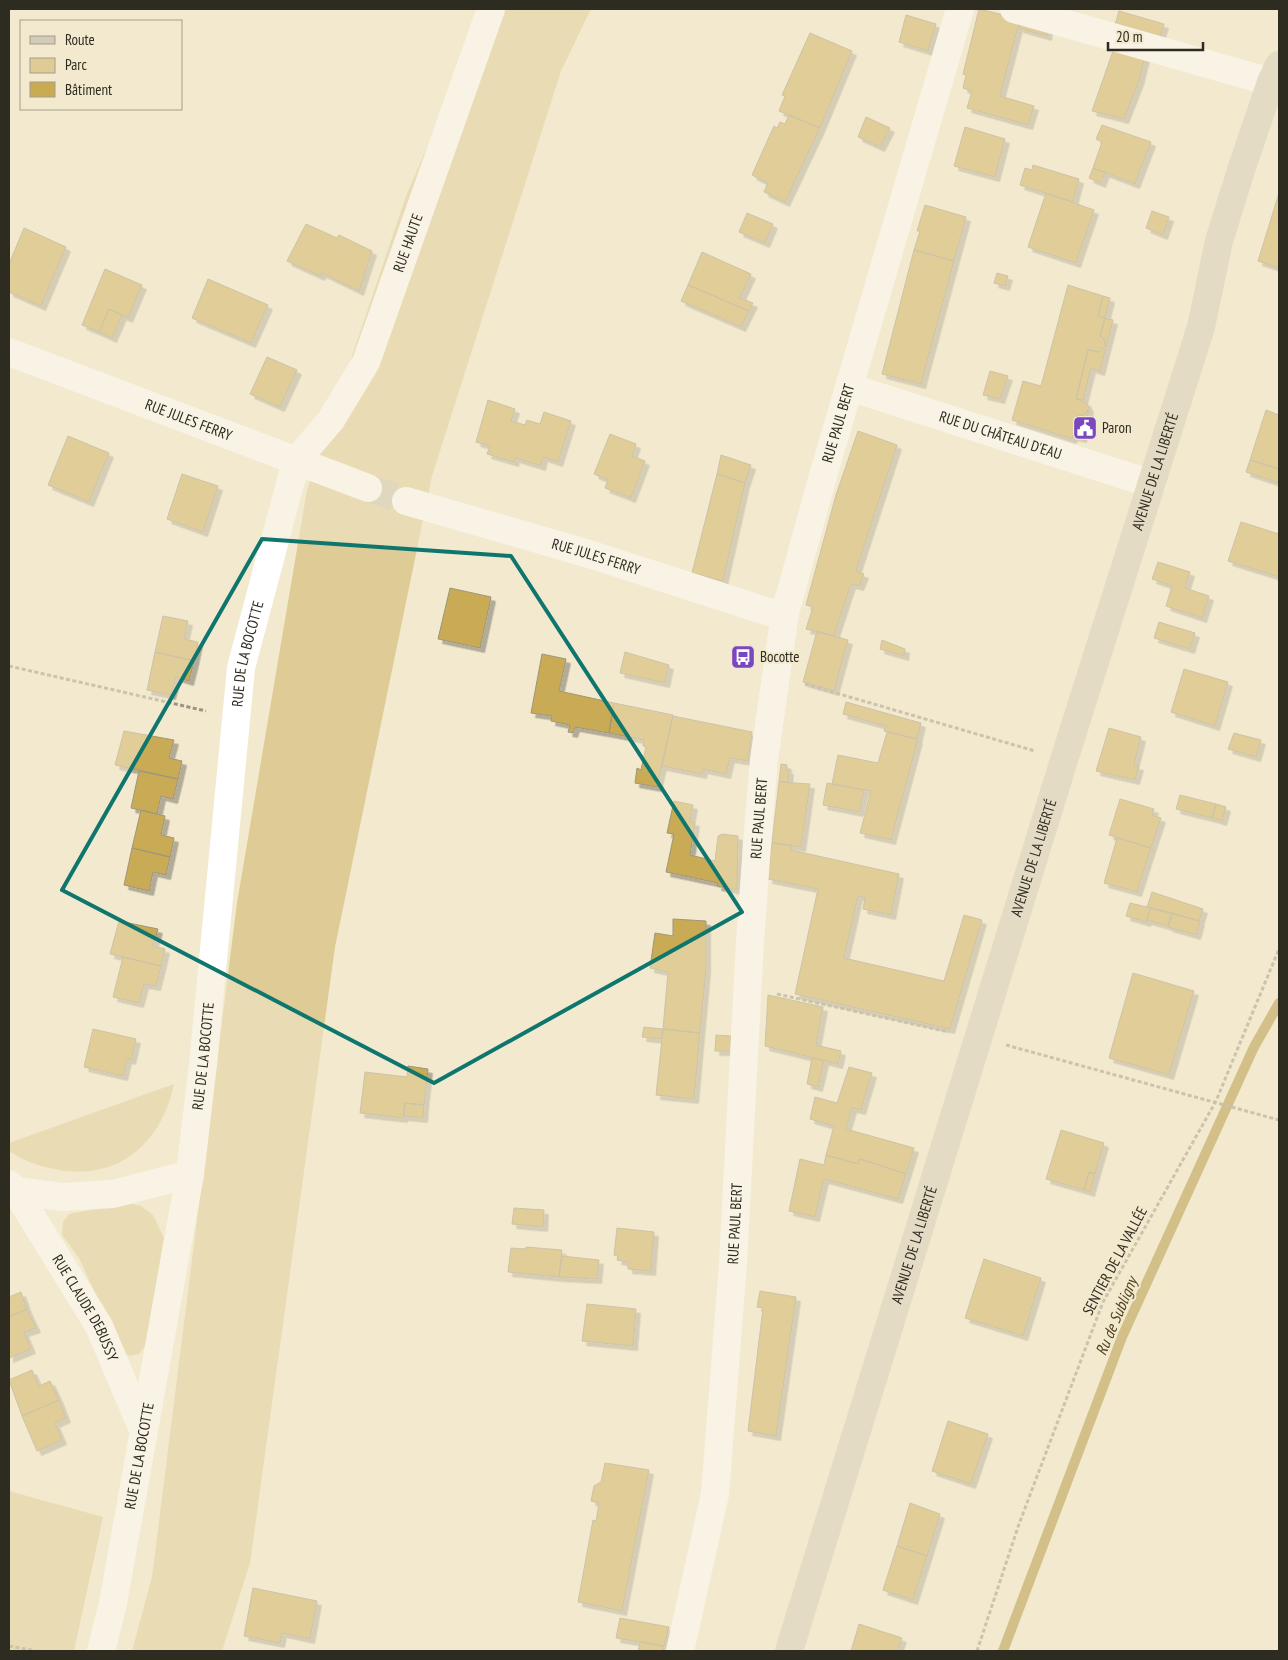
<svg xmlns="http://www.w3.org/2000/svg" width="1288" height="1660" viewBox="0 0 1288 1660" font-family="'PT Sans Narrow',sans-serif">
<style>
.green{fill:#decb96}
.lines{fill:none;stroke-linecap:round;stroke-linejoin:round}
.stream{stroke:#ad8f37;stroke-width:10}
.building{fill:#c9ab54;stroke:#9e957c;filter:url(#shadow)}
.minor-tunnel{stroke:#cbc3ab;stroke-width:28;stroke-dasharray:28 14;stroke-linecap:butt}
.path{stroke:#9b9481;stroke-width:3;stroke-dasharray:4 2.5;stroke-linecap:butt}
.minor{stroke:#fff;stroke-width:28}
.secondary{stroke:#d2cbb8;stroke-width:28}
.marked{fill:none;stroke:#0f766e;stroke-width:4;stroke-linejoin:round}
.labels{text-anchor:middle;stroke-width:4;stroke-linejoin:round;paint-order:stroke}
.street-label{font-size:15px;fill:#2e2b21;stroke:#f2e9ce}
.poi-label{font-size:15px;fill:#2e2b21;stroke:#f2e9ce;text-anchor:start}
.water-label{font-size:16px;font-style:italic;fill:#51441f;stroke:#f2e9ce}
</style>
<defs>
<filter id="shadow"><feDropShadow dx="4.5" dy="4.5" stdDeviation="0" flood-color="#0004"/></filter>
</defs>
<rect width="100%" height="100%" fill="#f2e9ce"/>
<!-- green -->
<path class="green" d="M487 9H591L561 71 432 476 335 947 250 1563 222 1651H132L152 1577 237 903 307 490 406 196Z
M174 1084C162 1142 120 1180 59 1170 40 1166 25 1162 9 1151V1143Z
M127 1203 141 1206 153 1215 164 1238 146 1345 139 1354 130 1356 122 1352 79 1258 62 1235 63 1222 69 1214Z
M9 1491 103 1517 74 1651H9Z"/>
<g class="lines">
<!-- stream -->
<path class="stream" d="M1003 1651 1122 1337 1254 1047 1279 1003"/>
</g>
<!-- building -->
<path class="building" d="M979 9 1020 19 1000 96 1034 106 1028 125 967 108 972 91 963 88 966 75 963 74Z
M1119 11 1164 24 1158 42 1114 28Z
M906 15 936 24 928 51 899 42Z
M1021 21 1048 29 1047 36 1019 28Z
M810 33 852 51 820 128 779 111 785 96 782 95Z
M1114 48 1145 57 1139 81 1124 119 1092 111Z
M789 115 820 128 785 202 764 192 768 183 752 175 774 126 777 128 780 122 785 124Z
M866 117 890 128 880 147 858 137Z
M1102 125 1151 142 1135 184 1093 168 1102 142 1096 139Z
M965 127 1005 139 995 177 954 166Z
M1033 165 1079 179 1073 202 1020 185 1025 168 1032 170Z
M1093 168 1105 172 1101 183 1089 178Z
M1046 193 1094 210 1076 263 1028 247Z
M1279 193V268L1258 261Z
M925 205 966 217 954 261 914 250 920 231H917Z
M1152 211 1169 217 1163 235 1146 228Z
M747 213 773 224 765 243 739 232Z
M306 224 337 238 339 235 372 251 359 291 322 273 320 276 287 261Z
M24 228 66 247 41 306 9 292V264Z
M914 250 954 261 921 384 882 374Z
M702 252 751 274 740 298 753 303 749 311 688 285Z
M105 269 142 285 128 318 109 309 99 332 82 325Z
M997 273 1008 276 1005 286 994 283Z
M208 279 268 305 251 343 192 318Z
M688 285 749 311 741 327 681 301Z
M1068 285 1103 296 1098 316 1105 318 1100 336 1104 339 1106 345 1099 352 1088 350 1076 399 1086 402 1089 408 1084 415 1078 416 1072 439 1012 420 1023 381 1041 386Z
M1103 296 1110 298 1105 318 1098 316Z
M109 309 122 315 112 338 99 332Z
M1105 318 1113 320 1100 371 1091 368 1083 400 1076 399 1088 350 1099 352 1106 345 1104 339 1100 336Z
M267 357 297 370 280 407 250 394Z
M990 371 1008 376 1000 399 983 395Z
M488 400 515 409 511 421 525 425 527 420 540 424 544 412 571 421 558 462 543 457 541 466 515 458 514 462 487 454 490 446 476 442Z
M1089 410 1082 438 1073 436 1078 416H1082Z
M1266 410 1279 415V469L1250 460Z
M858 431 897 445 856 571 864 574 859 586 851 584 834 636 806 629 813 607 806 605 836 495Z
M610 434 636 444 632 456 645 461 631 498 605 488 608 480 594 474Z
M68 436 109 453 89 502 48 485Z
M721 455 751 465 745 483 717 474Z
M1250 460 1279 469V483L1246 472Z
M182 474 218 486 203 532 167 519Z
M717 474 745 483 723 581 692 573Z
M1241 522 1279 534V577L1228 561Z
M1158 562 1190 572 1185 588 1209 596 1202 618 1166 606 1172 586 1152 579Z
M450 588 491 597 480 648 438 639Z
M163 616 188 621 184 639 198 642 194 661 155 652Z
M1159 622 1195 633 1190 649 1154 638Z
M817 631 848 640 834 691 803 682Z
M882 640 905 649 904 656 880 649Z
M155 652 194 661 189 681 176 677 171 695 147 690Z
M625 652 669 665 665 683 620 673Z
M542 654 566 659 559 691 614 703 609 733 575 727 573 733 568 732 570 725 551 721 552 716 531 713Z
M1184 669 1228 682 1215 726 1171 712Z
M846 702 921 723 917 739 884 731 886 726 843 714Z
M614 703 673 715 657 787 635 783 637 768 641 770 646 747 643 746 644 740 609 733Z
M673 716 752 732 748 761 730 758 726 774 703 769 702 774 662 766Z
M1109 728 1141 737 1134 765 1139 766 1135 780 1096 771Z
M124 731 174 740 169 758 182 761 178 779 115 765Z
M887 732 918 739 891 840 860 833 871 791 832 784 838 755 878 763Z
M1234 733 1261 740 1256 757 1228 749Z
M781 764 787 765V770H789L788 782H779Z
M139 771 178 779 173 799 161 796 157 814 131 808Z
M779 782 810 784 801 847 772 843Z
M827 783 864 790 859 812 823 805Z
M1180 795 1216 804 1212 818 1176 809Z
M1120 799 1154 809 1152 815 1161 818 1151 848 1109 835Z
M674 801 693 805 690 821 695 822 690 855 715 861 718 836 722 834 738 836 737 890 717 886 718 883 666 872 674 834 667 833Z
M1216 804 1226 807 1222 821 1212 818Z
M141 810 165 816 161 835 174 838 170 857 132 848Z
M1117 838 1151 848 1137 892 1104 883Z
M772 843 792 845 791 850 899 874 891 915 863 909 865 898 858 896 844 958 944 981 964 915 982 920 950 1029 795 994 818 889 768 879Z
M132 848 170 857 166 875 153 872 149 891 124 885Z
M1152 892 1203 909 1199 921 1147 907Z
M1130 903 1151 908 1146 922 1126 916Z
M1151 908 1172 913 1168 926 1147 920Z
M1172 913 1200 921 1196 935 1168 927Z
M673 919 706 921V969L700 1033 663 1029 668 972 650 968 655 933 673 936Z
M119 921 158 929 153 946 165 949 161 966 110 954Z
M123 957 161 966 156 986 144 984 139 1003 113 997Z
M1133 973 1194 991 1169 1075 1109 1058Z
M768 995 823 1007 816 1045 841 1051 838 1064 765 1046Z
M644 1027 663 1029 661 1039 642 1037Z
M93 1029 136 1039 131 1060 127 1059 123 1076 84 1067Z
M663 1029 700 1033 694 1099 656 1095Z
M716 1035 731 1036V1051H715Z
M812 1058 824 1061 818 1087 807 1084Z
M408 1066 428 1069 424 1105 405 1103 403 1118 360 1113 365 1072 407 1077Z
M849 1067 872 1073 861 1110 852 1108 846 1129 914 1148 906 1174 860 1159 858 1164 826 1155 834 1126 810 1119 815 1097 837 1103Z
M405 1103 424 1105 423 1118 404 1116Z
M1061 1130 1104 1143 1095 1174 1089 1172 1084 1190 1046 1179Z
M826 1155 858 1164 860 1159 906 1174 898 1199 824 1179 815 1217 789 1211 800 1159 824 1165Z
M1089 1172 1095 1174 1090 1192 1084 1190Z
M514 1208 544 1210 543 1227 512 1224Z
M617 1228 654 1232 651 1271 628 1269V1262L617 1260 618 1256 614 1255Z
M526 1247 562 1250 559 1277 508 1272 511 1248 526 1249Z
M562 1256 599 1260 597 1279 559 1277Z
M984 1259 1041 1278 1023 1336 965 1318Z
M760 1291 796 1297 776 1436 748 1431 763 1308 757 1307Z
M21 1292 27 1309 9 1317V1297Z
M587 1304 636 1309 633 1346 582 1341Z
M27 1309 36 1328 24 1332 31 1349 9 1358V1317Z
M32 1370 39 1386 50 1381 59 1400 22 1416 9 1380Z
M59 1400 66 1418 55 1423 62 1440 37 1451 22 1416Z
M948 1421 988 1434 971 1484 932 1471Z
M605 1463 649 1470 622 1611 578 1602 593 1520 596 1521 599 1503 591 1501 594 1486 601 1482Z
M910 1503 940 1514 927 1556 897 1546Z
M897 1546 927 1556 913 1600 883 1590Z
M253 1588 317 1601 310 1639 282 1633 280 1643 244 1636Z
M620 1618 669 1627 664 1646 616 1638Z
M859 1624 902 1638 897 1651H851Z
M640 1642 664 1646 663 1651H638Z"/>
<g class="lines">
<!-- minor-tunnel -->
<path class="minor-tunnel" d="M368 488 406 501"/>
<!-- path -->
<path class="path" d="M9 666 206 711
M805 684 1035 751
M777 994 949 1032
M1006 1045 1279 1120
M9 1646 36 1651
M977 1651 1019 1524 1103 1302 1216 1101 1279 949"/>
<!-- minor -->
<g class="minor">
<path d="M1014 9 1271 82 1279 88"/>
<path id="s1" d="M9 352 368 488"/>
<path id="s2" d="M849 387 1152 484"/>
<path id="s3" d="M406 501 589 554 769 612 785 613"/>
<path id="s4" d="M9 1184 16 1191 99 1326 143 1430"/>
<path d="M16 1191 62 1197 113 1194 190 1174"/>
<path id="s5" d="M101 1651 113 1603 190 1174 203 1064 241 668 296 461 331 420 366 362 491 9"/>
<path id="s6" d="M680 1651 715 1494 733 1263 750 941 759 818 764 760 785 613 823 476 960 9"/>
</g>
<!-- secondary -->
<path class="secondary" id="s7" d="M789 1651 1064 760 1201 327 1219 241 1242 167 1271 82 1279 65"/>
</g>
<!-- marked area -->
<path d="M0 0H1288V1660H0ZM262 539 511 556 742 912 434 1083 62 890Z" fill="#f2e9ce" fill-opacity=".55" fill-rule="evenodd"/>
<path class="marked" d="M262 539 511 556 742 912 434 1083 62 890Z"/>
<!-- icons -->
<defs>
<symbol id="civic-square" viewBox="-11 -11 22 22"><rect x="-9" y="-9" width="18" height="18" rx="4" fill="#7b47be" stroke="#f2e9ce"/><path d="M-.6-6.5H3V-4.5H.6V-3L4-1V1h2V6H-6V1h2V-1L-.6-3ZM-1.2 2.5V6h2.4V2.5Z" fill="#fff"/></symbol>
<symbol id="bus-square" viewBox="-11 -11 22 22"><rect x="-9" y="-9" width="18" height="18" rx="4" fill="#7b47be" stroke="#f2e9ce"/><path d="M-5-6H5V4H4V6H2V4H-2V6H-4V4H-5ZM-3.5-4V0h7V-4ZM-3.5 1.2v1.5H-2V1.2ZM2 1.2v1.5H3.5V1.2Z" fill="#fff"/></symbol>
</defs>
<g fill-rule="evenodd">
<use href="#civic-square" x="1071" y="414" width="28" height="28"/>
<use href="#bus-square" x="729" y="643" width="28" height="28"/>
</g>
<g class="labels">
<!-- street labels -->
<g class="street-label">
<text dy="5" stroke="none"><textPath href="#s5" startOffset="1456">RUE HAUTE</textPath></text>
<text dy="5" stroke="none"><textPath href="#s1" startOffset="192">RUE JULES FERRY</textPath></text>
<text dy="5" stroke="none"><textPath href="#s6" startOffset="1242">RUE PAUL BERT</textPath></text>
<text dy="5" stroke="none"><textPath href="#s2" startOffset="159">RUE DU CHÂTEAU D'EAU</textPath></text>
<text dy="5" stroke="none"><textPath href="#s7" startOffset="1235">AVENUE DE LA LIBERTÉ</textPath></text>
<text dy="5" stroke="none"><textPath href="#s3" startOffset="198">RUE JULES FERRY</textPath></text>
<text dy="5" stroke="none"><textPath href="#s5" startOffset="1009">RUE DE LA BOCOTTE</textPath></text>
<text dy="5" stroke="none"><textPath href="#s6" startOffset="838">RUE PAUL BERT</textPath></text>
<text dy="5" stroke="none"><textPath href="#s7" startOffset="830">AVENUE DE LA LIBERTÉ</textPath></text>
<text dy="5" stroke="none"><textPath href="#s5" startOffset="604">RUE DE LA BOCOTTE</textPath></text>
<text dy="5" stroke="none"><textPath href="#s6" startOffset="432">RUE PAUL BERT</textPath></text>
<text dy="5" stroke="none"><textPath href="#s7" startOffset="425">AVENUE DE LA LIBERTÉ</textPath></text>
<text transform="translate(1115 1261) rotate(-62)" y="5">SENTIER DE LA VALLÉE</text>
<text dy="5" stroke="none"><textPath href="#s4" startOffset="146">RUE CLAUDE DEBUSSY</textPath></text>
<text dy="5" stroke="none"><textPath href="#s5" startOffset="199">RUE DE LA BOCOTTE</textPath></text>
</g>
<!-- poi labels -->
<g class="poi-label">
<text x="1102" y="433">Paron</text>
<text x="760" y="662">Bocotte</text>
</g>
<!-- water labels -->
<g class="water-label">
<text transform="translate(1116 1316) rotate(-67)" y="6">Ru de Subligny</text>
</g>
</g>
<!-- border -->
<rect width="1288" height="1660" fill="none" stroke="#2e2b21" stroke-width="20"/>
<!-- legend -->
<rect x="20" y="20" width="162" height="90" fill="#f2e9ce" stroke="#a49d89"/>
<rect x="30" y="36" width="25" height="8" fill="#d2cbb8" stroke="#a49d89"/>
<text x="65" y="45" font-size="15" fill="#2e2b21">Route</text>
<rect x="30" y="58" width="25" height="15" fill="#decb96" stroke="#a49d89"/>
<text x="65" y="70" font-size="15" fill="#2e2b21">Parc</text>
<rect x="30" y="82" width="25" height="15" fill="#c9ab54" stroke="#a49d89"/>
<text x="65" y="95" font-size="15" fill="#2e2b21">Bâtiment</text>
<!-- scale -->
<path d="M1108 42v8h95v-8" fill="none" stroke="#2e2b21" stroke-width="2.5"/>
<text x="1116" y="42" font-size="15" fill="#2e2b21" stroke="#f2e9ce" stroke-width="4" paint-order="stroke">20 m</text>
</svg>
